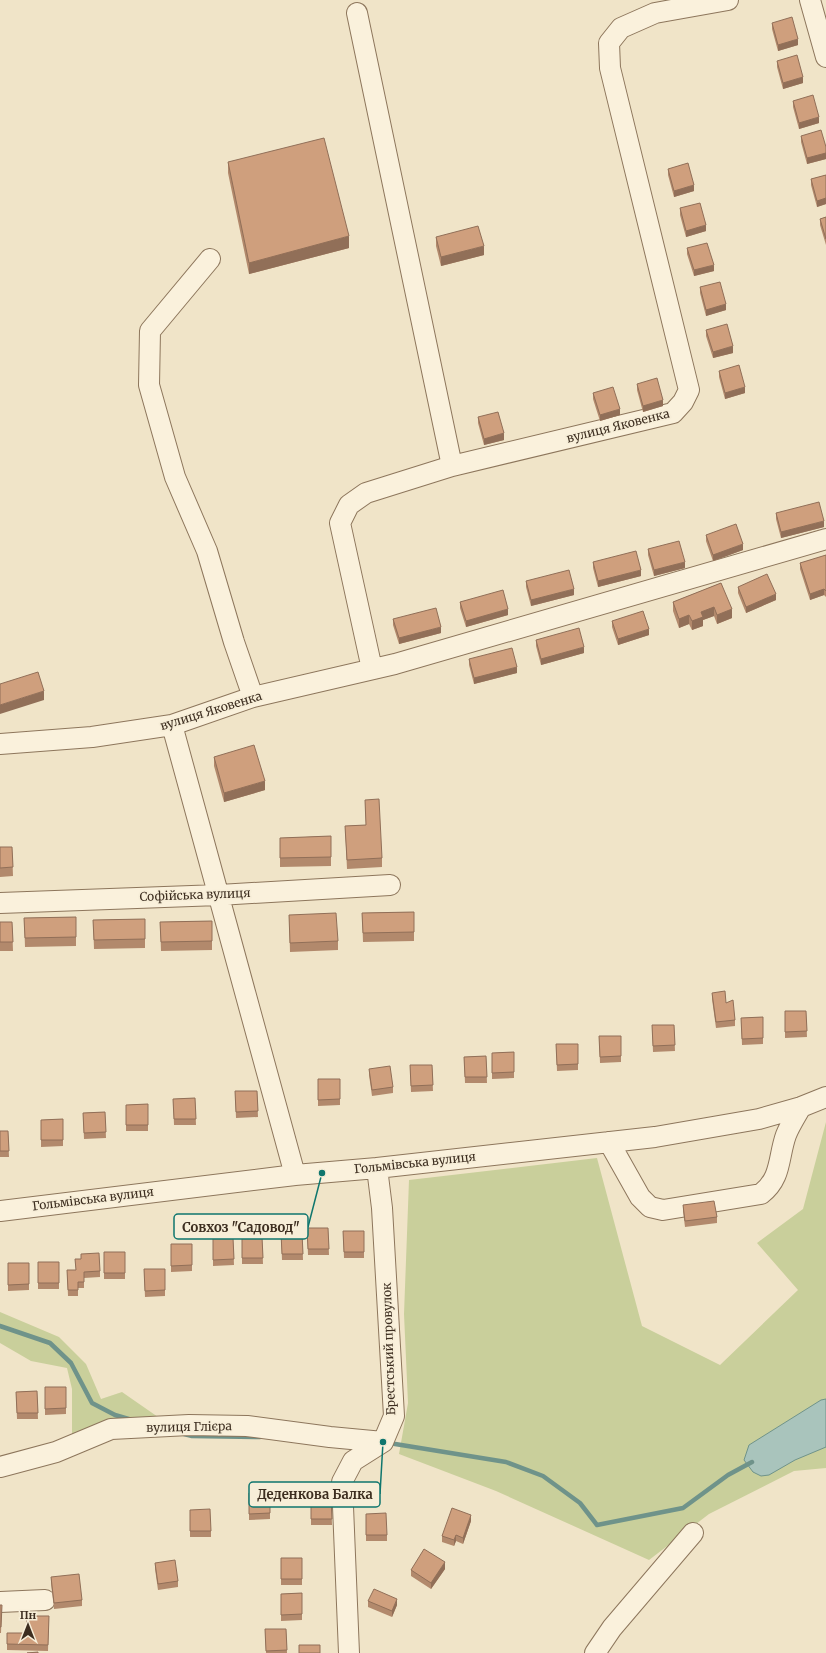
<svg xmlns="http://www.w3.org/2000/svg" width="826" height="1653" viewBox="0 0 826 1653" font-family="Merriweather,serif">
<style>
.green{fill:#c9cf9b}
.water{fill:#a9c4bc;stroke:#6f938a}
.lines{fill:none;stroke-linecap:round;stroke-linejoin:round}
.stream{stroke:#6f938a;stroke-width:4.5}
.minor-casing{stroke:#8d765c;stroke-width:22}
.minor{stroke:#faf1dc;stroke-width:20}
.wall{fill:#b2896c}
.shaded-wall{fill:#916f58}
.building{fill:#cf9f7d;stroke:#916f58}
.labels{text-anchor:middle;stroke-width:3.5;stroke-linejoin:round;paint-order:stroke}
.street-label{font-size:12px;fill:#3d2e20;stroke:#f7eed8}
.leader{fill:none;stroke:#0f766e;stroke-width:1.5}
.callout-dot{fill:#0f766e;stroke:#f7eed8;stroke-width:1.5}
.callout{fill:#f7eed8;stroke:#0f766e;stroke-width:1.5}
.callout-label{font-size:13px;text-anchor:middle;font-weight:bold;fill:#3d2e20}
</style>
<rect width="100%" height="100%" fill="#f0e4c8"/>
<!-- green -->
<path class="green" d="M826 1122V1468L794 1471 709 1514 649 1560 496 1491 399 1454 408 1403 404 1314 409 1180 597 1158 642 1326 720 1365 798 1290 757 1243 803 1209Z
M0 1312 59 1337 86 1364 101 1399 122 1392 158 1417 72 1436V1389L67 1368 31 1361 0 1343Z"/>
<!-- water -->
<path class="water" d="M826 1399V1447L795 1460 769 1475 761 1476 753 1472 744 1460 749 1445 821 1400Z"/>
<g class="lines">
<!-- stream -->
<path class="stream" d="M0 1326 50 1343 71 1363 92 1403 115 1415 132 1420
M184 1434 192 1436 260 1437
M389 1443 506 1462 543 1476 580 1503 597 1525 683 1508 728 1475 752 1462"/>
<defs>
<path id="minor" d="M810 0 826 57
M357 13 452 466
M210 259 150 331 149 385 175 477 207 551 234 642 253 697
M372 669 340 523 349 505 366 493 452 466 673 413 683 402 689 390 610 68 609 43 621 28 655 13 728 0
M172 725 295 1175
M0 744 92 737 172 725 253 697 395 664 826 539
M0 903 219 895 390 885
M609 1142 640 1197 650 1207 663 1210 761 1194C782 1178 778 1157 786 1135 790 1125 796 1116 801 1107
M0 1211 295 1175 377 1168 655 1137 759 1119 801 1107 826 1097
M0 1467 56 1452 111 1429 189 1425 247 1426 330 1437 383 1442
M0 1602 45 1600
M349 1653 342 1482 353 1461 383 1442 394 1416 382 1208 377 1168
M595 1653 612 1628 693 1533"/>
</defs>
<!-- minor casing -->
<use href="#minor" class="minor-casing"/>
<!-- minor -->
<use href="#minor" class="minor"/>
</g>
<!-- wall -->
<path class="wall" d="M772 23 798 45 778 51 772 29Z
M777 61 803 83 783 89 777 67Z
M793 101 819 123 799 129 793 107Z
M801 136 826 147V159L807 164 801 142Z
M228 162 349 248 249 274 228 173Z
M668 169 694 191 674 197 668 175Z
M826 175V204L817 207 811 185V179Z
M680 208 706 231 686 237 680 215Z
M826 217V245L820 225V219Z
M436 237 484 255 441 266 436 246Z
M687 248 714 271 694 276 687 254Z
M700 287 726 310 706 316 700 293Z
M706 330 733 353 713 358 706 336Z
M719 371 745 393 725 399 719 377Z
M637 384 663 406 643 412 637 390Z
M593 393 620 415 600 421 593 399Z
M478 417 504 440 484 445 478 423Z
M776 513 824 527 781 538 776 519Z
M706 535 743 550 713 561 706 541Z
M648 549 685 568 654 576 648 555Z
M826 556V597L824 595 810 600 800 569V563Z
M593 562 641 576 598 587 593 568Z
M526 581 574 595 531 606 526 587Z
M721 583 732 618 717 624 714 616 703 620V626L692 630 689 624 679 628 673 611V602Z
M738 587 776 600 746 613 738 593Z
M460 602 508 615 466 627 460 608Z
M393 619 441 633 399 644 393 625Z
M612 621 649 635 618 645 612 627Z
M536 640 584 653 541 665 536 646Z
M469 659 517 673 474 684 469 665Z
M214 757 265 790 224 802 214 766Z
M365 800 382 858V867L347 869 345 826 366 825Z
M331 836V866L280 867V838Z
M0 847H12L13 876 0 877Z
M414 912V941L363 942 362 913Z
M289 915 338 941V950L290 952Z
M76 917V946L25 947 24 918Z
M145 919V948L94 949 93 920Z
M212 921V950L161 951 160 922Z
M0 922H12L13 951H0Z
M712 993 735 1020V1026L716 1028 712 999Z
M785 1011H806L807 1037 785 1038Z
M763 1017V1044L742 1045 741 1018Z
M652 1025H674L675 1051 653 1052Z
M599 1036H621V1062L600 1063Z
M556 1044H578V1070L557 1071Z
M514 1052V1078L492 1079V1053Z
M486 1056 487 1083H465L464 1057Z
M410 1065H432L433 1091 411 1092Z
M369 1069 393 1087V1093L372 1096 369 1075Z
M318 1079 340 1099V1105L318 1106Z
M235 1091H257L258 1117 236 1118Z
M195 1098 196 1125H174L173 1099Z
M148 1104V1131H126V1105Z
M105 1112 106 1138 84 1139 83 1113Z
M63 1119V1146L41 1147V1120Z
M0 1131H8L9 1157H0Z
M683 1205 717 1217V1223L685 1227 683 1211Z
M307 1228H328L329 1255H308Z
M343 1231H364V1258H344Z
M281 1233H302L303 1260H282Z
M242 1237H262L263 1264H242Z
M213 1238H233L234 1265 213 1266Z
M171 1244H192V1271L171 1272Z
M104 1252H125V1279H104Z
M75 1259 100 1271V1277L84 1278V1288H78V1296H68L67 1270H76Z
M38 1262H59V1289H38Z
M8 1263H29V1290L8 1291Z
M144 1269H165V1296L145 1297Z
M45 1387H66V1414L45 1415Z
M37 1391 38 1419H17L16 1392Z
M270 1492V1519L249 1520V1493Z
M311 1498H331L332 1525H311Z
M190 1510 211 1531V1537H190Z
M366 1514 387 1535V1541H366Z
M471 1521 463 1544 456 1541 454 1546 442 1542V1536Z
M281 1558H302V1585H281Z
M155 1563 178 1581V1587L158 1590 155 1569Z
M445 1569 431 1589 411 1576V1570Z
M51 1577 82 1600V1606L54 1609 51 1583Z
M302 1593V1620L281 1621V1594Z
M368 1601 397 1605 392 1617 368 1607Z
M0 1605H2L1 1633H0Z
M49 1616 48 1651 7 1650V1633H26Z
M265 1629H286L287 1653H266Z"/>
<!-- shaded-wall -->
<path class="shaded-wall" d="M798 39V45L778 51V45Z
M803 77V83L783 89V83Z
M819 117V123L799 129V123Z
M826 153V159L807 164V158Z
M694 185V191L674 197V191Z
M826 198V204L817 207V201Z
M706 225V231L686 237V231Z
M349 236V248L249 274V263Z
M484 246V255L441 266V257Z
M714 265V271L694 276V270Z
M726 304V310L706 316V310Z
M733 346V353L713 358V352Z
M745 387V393L725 399V393Z
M663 400V406L643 412V406Z
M620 409V415L600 421V415Z
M504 433V440L484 445V439Z
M824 521V527L781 538V532Z
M743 544V550L713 561V555Z
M685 562V568L654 576V570Z
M641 570V576L598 587V581Z
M574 589V595L531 606V600Z
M824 589V595L810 600V594Z
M776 594V600L746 613V607Z
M714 607V616L703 620V626L692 630V621L701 612Z
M508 609V615L466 627V621Z
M732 609V618L717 624V615Z
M689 615V624L679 628V619Z
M441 627V633L399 644V638Z
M649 629V635L618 645V639Z
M584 647V653L541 665V659Z
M517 667V673L474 684V678Z
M44 691V700L0 714V705Z
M265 781V790L224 802V793Z
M471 1515V1521L463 1544V1538Z
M456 1535V1541L454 1546V1540Z
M445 1562V1569L431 1589V1583Z
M397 1599V1605L392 1617V1611Z"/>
<!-- building -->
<path class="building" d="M792 17 798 39 778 45 772 23Z
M797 55 803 77 783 83 777 61Z
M813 95 819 117 799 123 793 101Z
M821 130 826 147V153L807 158 801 136Z
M324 138 349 236 249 263 228 162Z
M688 163 694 185 674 191 668 169Z
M826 175V198L817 201 811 179Z
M700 203 706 225 686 231 680 208Z
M826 217V239L820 219Z
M478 226 484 246 441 257 436 237Z
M707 243 714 265 694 270 687 248Z
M720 282 726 304 706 310 700 287Z
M727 324 733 346 713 352 706 330Z
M739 365 745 387 725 393 719 371Z
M657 378 663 400 643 406 637 384Z
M613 387 620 409 600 415 593 393Z
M498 412 504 433 484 439 478 417Z
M819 502 824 521 781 532 776 513Z
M736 524 743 544 713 555 706 535Z
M679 541 685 562 654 570 648 549Z
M636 551 641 570 598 581 593 562Z
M826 555V591L824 589 810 594 800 563Z
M569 570 574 589 531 600 526 581Z
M767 574 776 594 746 607 738 587Z
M721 583 732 609 717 615 714 607 701 612 703 617 692 621 689 615 679 619 673 602Z
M503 590 508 609 466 621 460 602Z
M436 608 441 627 399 638 393 619Z
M643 611 649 629 618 639 612 621Z
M579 628 584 647 541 659 536 640Z
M512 648 517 667 474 678 469 659Z
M38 672 44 691 0 705V684Z
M254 745 265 781 224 793 214 757Z
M379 799 382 858 347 860 345 826 366 825 365 800Z
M331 836V857L280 858V838Z
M0 847H12L13 867 0 868Z
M414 912V932L363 933 362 913Z
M336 913 338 941 290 943 289 915Z
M76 917V937L25 938 24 918Z
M145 919V939L94 940 93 920Z
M212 921V941L161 942 160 922Z
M0 922H12L13 942H0Z
M725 991 726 1003 733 1000 735 1020 716 1022 712 993Z
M785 1011H806L807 1031 785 1032Z
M763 1017V1038L742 1039 741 1018Z
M652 1025H674L675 1045 653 1046Z
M599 1036H621V1056L600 1057Z
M556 1044H578V1064L557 1065Z
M514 1052V1072L492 1073V1053Z
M486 1056 487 1077H465L464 1057Z
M410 1065H432L433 1085 411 1086Z
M390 1066 393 1087 372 1090 369 1069Z
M318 1079H340V1099L318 1100Z
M235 1091H257L258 1111 236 1112Z
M195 1098 196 1119H174L173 1099Z
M148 1104V1125H126V1105Z
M105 1112 106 1132 84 1133 83 1113Z
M63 1119V1140H41V1120Z
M0 1131H8L9 1151H0Z
M714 1201 717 1217 685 1221 683 1205Z
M307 1228H328L329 1249H308Z
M343 1231H364V1252H344Z
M281 1233H302L303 1254H282Z
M242 1237H262L263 1258H242Z
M213 1238H233L234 1259 213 1260Z
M171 1244H192V1265L171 1266Z
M104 1252H125V1273H104Z
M99 1253 100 1271 84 1272V1282H78V1290H68L67 1270H76L75 1259H81V1254Z
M38 1262H59V1283H38Z
M8 1263H29V1284L8 1285Z
M144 1269H165V1290L145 1291Z
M45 1387H66V1408L45 1409Z
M37 1391 38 1413H17L16 1392Z
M270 1492V1513L249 1514V1493Z
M311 1498H331L332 1519H311Z
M452 1508 471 1515 463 1538 456 1535 454 1540 442 1536Z
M210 1509 211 1531H190V1510Z
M386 1513 387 1535H366V1514Z
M424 1549 445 1562 431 1583 411 1570Z
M281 1558H302V1579H281Z
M175 1560 178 1581 158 1584 155 1563Z
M79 1574 82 1600 54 1603 51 1577Z
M374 1589 397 1599 392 1611 368 1601Z
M302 1593V1614L281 1615V1594Z
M0 1605H2L1 1627H0Z
M27 1616H49L48 1645 7 1644V1633H26Z
M265 1629H286L287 1650 266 1651Z
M299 1645H320V1653H299Z
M38 1652V1653H27Z"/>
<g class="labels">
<!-- street labels -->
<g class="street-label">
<text transform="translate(618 426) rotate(-14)" y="4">вулиця Яковенка</text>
<text transform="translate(211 711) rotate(-17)" y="4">вулиця Яковенка</text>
<text transform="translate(195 895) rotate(-2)" y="4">Софійська вулиця</text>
<text transform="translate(415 1163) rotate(-6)" y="4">Гольмівська вулиця</text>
<text transform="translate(93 1199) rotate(-7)" y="4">Гольмівська вулиця</text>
<text transform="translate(389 1349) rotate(-92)" y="4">Брестський провулок</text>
<text transform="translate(189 1427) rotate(-1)" y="4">вулиця Глієра</text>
</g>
</g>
<!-- callouts -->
<path class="leader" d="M322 1173L308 1227M383 1442L380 1494"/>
<g class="callout-dot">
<circle cx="322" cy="1173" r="4"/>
<circle cx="383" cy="1442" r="4"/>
</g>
<g class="callout">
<rect x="174" y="1214" width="134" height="25" rx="4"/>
<rect x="249" y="1482" width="131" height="25" rx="4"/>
</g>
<g class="callout-label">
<text x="241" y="1232">Совхоз "Садовод"</text>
<text x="315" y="1499">Деденкова Балка</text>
</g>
<!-- north arrow -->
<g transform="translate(28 1625)" stroke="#f7eed8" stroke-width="3" paint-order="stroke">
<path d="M0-3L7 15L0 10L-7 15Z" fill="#3d2e20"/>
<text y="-6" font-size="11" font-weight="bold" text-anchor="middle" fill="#3d2e20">Пн</text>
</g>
</svg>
